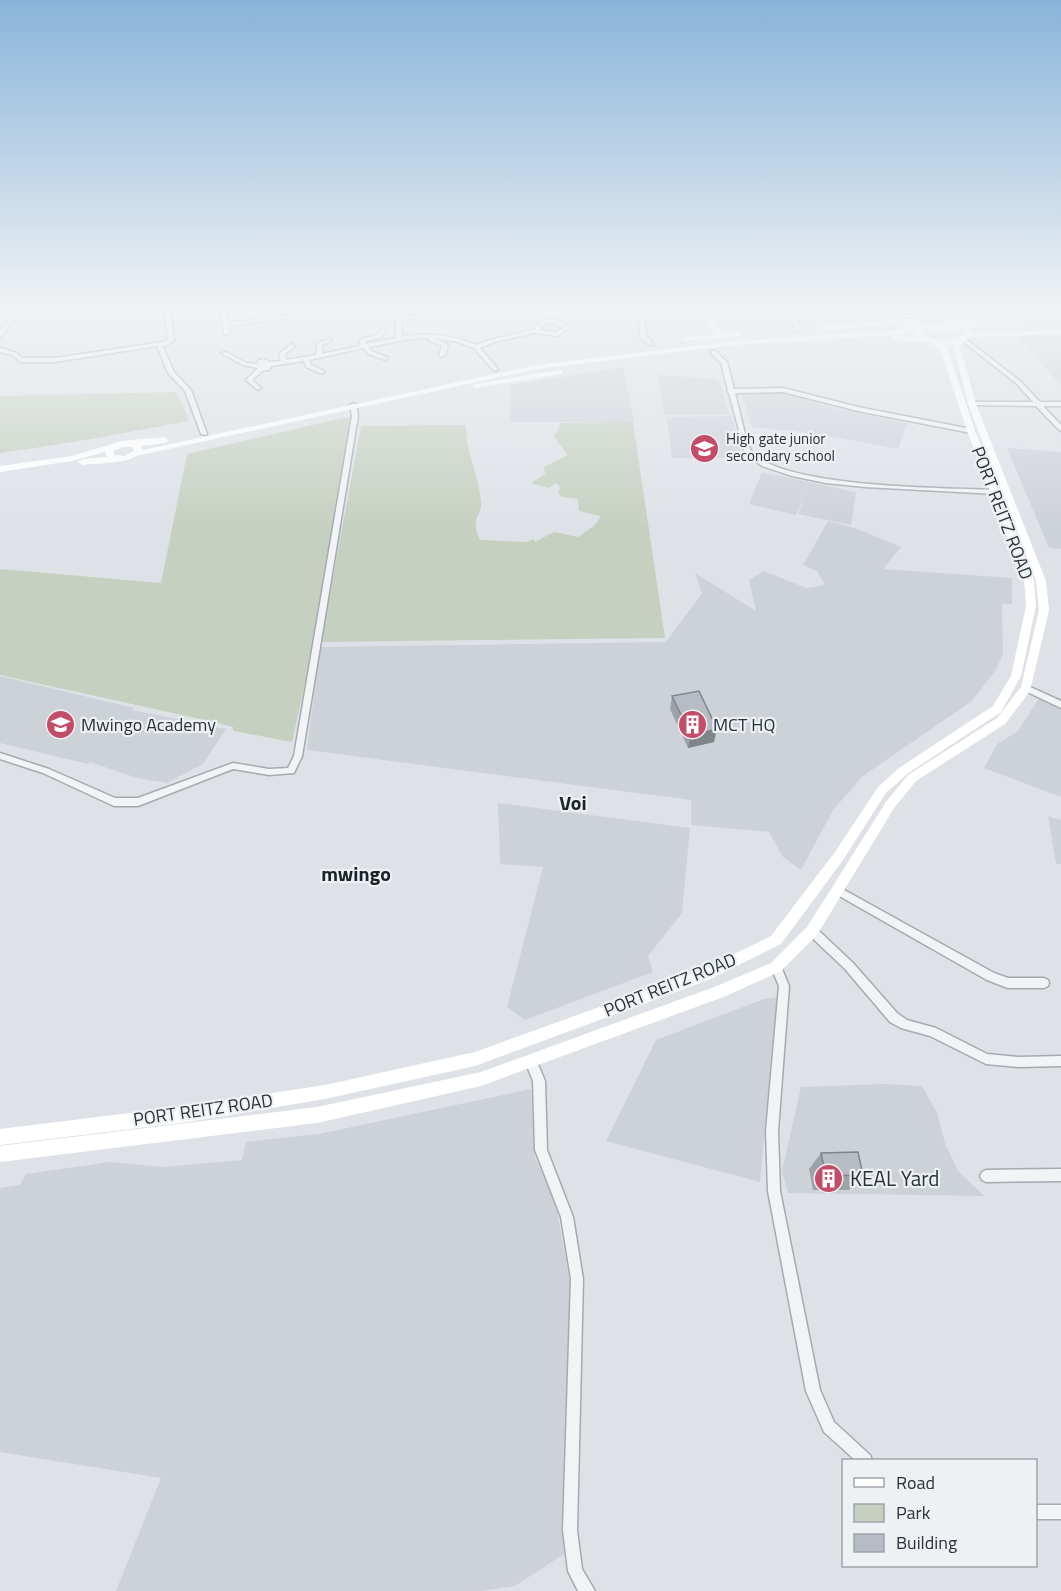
<svg xmlns="http://www.w3.org/2000/svg" width="1061" height="1591" viewBox="0 0 1061 1591" font-family="'Titillium Web',sans-serif">
<style>
.built{fill:#cdd2d8}
.green{fill:#c5d0c0}
.lines{fill:none;stroke-linecap:round;stroke-linejoin:round}
.street-casing{stroke:#a4aab0;stroke-width:3}
.street{fill:#f1f3f5;fill-rule:evenodd}
.secondary{fill:#fff;fill-rule:evenodd}
.secondary-bridge{stroke:#fff;stroke-width:8}
.wall{fill:#9da2a8}
.shaded-wall{fill:#7f8488}
.building{fill:#b6bcc3;stroke:#7f8488;stroke-width:1.5}
.labels{text-anchor:middle;stroke-width:4.5;stroke-linejoin:round;paint-order:stroke}
.far-poi-label{font-size:15px;fill:#29323c;stroke:#eef1f4;text-anchor:start}
.street-label{font-size:18px;fill:#29323c;stroke:#eef1f4}
.poi-label{font-size:18px;fill:#29323c;stroke:#eef1f4;text-anchor:start}
.neighbourhood-label{font-size:20px;font-weight:bold;fill:#1b232d;stroke:#eef1f4}
.near-poi-label{font-size:21px;fill:#29323c;stroke:#eef1f4;text-anchor:start}
</style>
<rect width="100%" height="100%" fill="#dee2e7"/>
<!-- built -->
<path class="built" d="M1061 335V386L1018 336Z
M623 367 634 422H510L511 385Z
M658 375 718 379 729 414H664Z
M747 392H783L826 406 907 423 898 449 812 433 752 427 742 395Z
M731 416 738 436 742 458H672L667 417Z
M1007 448 1061 452V549L1049 548Z
M762 472 856 492 851 525 798 514 806 492 796 515 749 504Z
M828 521 855 528 901 547 883 569 1012 578V604H1002L1003 654 995 671 972 701 863 776 833 810 801 870 783 857 769 832 691 825V800L307 750 320 647 666 642 702 593 695 573 756 611 749 580 764 571 806 588 825 585 817 571 803 565Z
M0 676 134 708 132 710 226 729 203 764 167 783 137 778 90 762 88 764 0 743Z
M1039 698 1061 709V797L984 768 997 744 1018 731Z
M498 803 690 828 682 913 648 956 653 972 525 1020 507 1007 543 867 500 864Z
M1048 816 1061 820V864H1056Z
M777 997 760 1182 606 1141 656 1040 764 999Z
M884 1084 922 1086 937 1113 945 1143 958 1171 984 1196 788 1193 782 1171 801 1087Z
M531 1089 535 1158 555 1200 570 1282 564 1554 515 1586 481 1591H116L161 1478 0 1452V1188L20 1185 26 1174 110 1162 163 1167 242 1160 246 1142 319 1134Z"/>
<!-- green -->
<path class="green" d="M177 392 189 421C126 433 64 444 0 453V396Z
M352 416 318 623 292 742 239 732 233 731V727L218 723 0 675V569L161 583 187 454Z
M633 422 665 638 321 642 361 426 466 425C465 451 478 473 481 500 483 517 469 516 480 540L527 542 534 539 535 542 554 532 578 537 594 526 601 516 579 511 578 499 563 497 558 493 560 487 556 483 549 488 531 483 545 474 544 467 568 455 554 437 561 423Z"/>
<g class="lines">
<defs>
<path id="street" d="M168 307 173 308 171 314 174 341 163 347 174 372 191 390 207 434 206 435 201 434 185 391 168 373 157 346 55 362H20L13 355 0 352V348L17 353 22 358H55L163 342 168 340 165 314Z
M220 307H226L228 323 300 313 307 307H313L302 316 229 326 230 333 227 335 224 333Z
M454 307H460L459 314 454 313Z
M762 307H768L763 312H700L697 310 700 308H761Z
M786 307H792L800 326 797 331 792 330 794 326Z
M893 307H899L895 313 896 315 952 312 949 307H955L958 313 955 315 898 318 900 321 897 323 895 322 889 313Z
M1020 307H1026L1035 318V320H1031Z
M427 313 429 314V316L401 320 402 337C428 332 451 335 476 345L490 340 535 329V325C547 317 559 317 569 328L557 336 534 333 494 342 480 348 498 369 495 371 493 370 474 348 458 342 434 338 448 345 445 355 442 357 439 355 442 346 430 341 429 338 410 339 368 347 373 352 387 357V359L385 360 369 354 363 348 309 360 311 365 324 371 325 372 322 374 306 367 304 361 271 366 269 370 262 371 252 380 261 388 258 390 246 380 258 368 243 365 221 353 226 352 246 363 257 364 259 360 264 359 270 362 281 361 279 354 292 344 295 346 285 354 286 360 316 355 317 343 331 339V341L322 345V354L326 353 360 346 359 344 361 339 377 335 383 328 386 330 381 337 366 341 365 344 396 338V318ZM548 323H555L563 328 556 332 541 330 540 327Z
M639 314 644 315 646 336 653 343V345H649L640 337Z
M11 316 16 317 2 336 0 337V331Z
M963 337 1020 381 1040 402H1061V406H1043L1061 425V431L1059 430 1036 406 970 405V403L972 402H1033L1016 383 961 340 960 339Z
M711 351H715L727 362 734 389 783 388 858 407 971 429 974 431 971 433 858 411 783 392 735 393C738 404 747 448 753 454 791 488 943 488 996 490L999 492 996 494 865 487 826 483 792 476 762 466 745 453 729 393 727 391 728 390 721 363 711 353Z
M353 403 356 405 358 416 302 756 294 773 269 775 233 769 138 806H114L43 773 0 759V753L49 769 115 798H138L233 763 269 769 288 768 294 756 352 416 350 405Z
M1026 685 1061 701V708L1023 690 1022 688Z
M837 886 994 973 1008 978H1044L1048 980 1049 983 1048 986 1044 988H1008L987 980 834 893 832 890 834 887Z
M812 927 816 928 853 963 898 1014 907 1020 936 1028 987 1054 1019 1057 1061 1056V1066L1019 1067 986 1064 930 1036 901 1028 890 1022 845 969 808 934 807 931 808 928Z
M776 962 780 964 789 986 778 1131 780 1191 820 1390 834 1422 870 1455 872 1460H855L824 1432 806 1391 768 1191 766 1131 779 986 771 967 772 964Z
M531 1056 535 1057 545 1081 547 1150 573 1217 583 1279 577 1530 582 1569 595 1591H578L568 1571 563 1530 571 1279 561 1217 535 1150 533 1081 525 1061 527 1057Z
M1061 1169V1181L986 1182 982 1180 980 1176 982 1172 986 1170Z
M1036 1505H1061V1519H1036Z"/>
</defs>
<!-- street casing -->
<use href="#street" class="street-casing"/>
<!-- street -->
<use href="#street" class="street"/>
<!-- secondary -->
<path class="secondary" d="M142 307H180L177 309 0 320V316Z
M696 307H703L723 333 738 332 742 334 738 336 683 341V337H686L716 334Z
M926 314 945 315 952 317 1061 316V320L959 321 969 325 971 333 1061 330V334L970 337 960 346 976 404 1046 581 1049 610 1030 691 1005 724 916 781 894 808 817 935 781 971 726 996 481 1086 317 1123 0 1162V1146L317 1107 481 1072 717 986 771 963 807 927 886 802 908 775 997 718 1021 687 1039 610 1036 581 968 404 953 344 944 345 947 348 975 431 1034 580 1036 606 1021 676 1001 712 907 774 886 793 843 860 781 944 708 980 475 1066 325 1099 187 1122 0 1145V1129L187 1106 325 1085 475 1052 699 971 771 936 835 852 878 787 899 768 993 706 1011 676 1026 606 1024 580 967 431 940 349 929 342 892 340V336H895L918 337 912 331 909 323 821 330 817 328 821 326 913 319ZM927 318 944 319 963 328 964 334C949 345 925 342 916 325L919 322Z
M906 330H909V334L734 345 537 369 136 456C125 464 97 463 82 465L78 462 82 459 107 457 105 452 72 461 0 472V466L72 456 121 441 165 437 169 440 165 443 141 446 143 450 537 365 734 341ZM123 447H132L135 450 125 456 114 455V451Z
M559 370H562V374L475 388 471 386 475 384Z"/>
<!-- secondary-bridge -->
<path class="secondary-bridge" d="M902 328 972 325"/>
</g>
<!-- wall -->
<path class="wall" d="M672 696 714 742 688 748 670 709Z
M821 1153 863 1175 849 1190H813L809 1169Z"/>
<!-- shaded-wall -->
<path class="shaded-wall" d="M717 729 714 742 688 748 691 735Z"/>
<!-- building -->
<path class="building" d="M699 691 717 729 691 735 672 696Z
M858 1152 863 1175 826 1176 821 1153Z"/>
<!-- sky -->
<linearGradient id="sky" x2="0" y2="1"><stop stop-color="#89b4da"/><stop offset="0.58" stop-color="#f0f2f4"/><stop offset="1" stop-color="#f0f2f4" stop-opacity="0"/></linearGradient>
<rect width="1061" height="530" fill="url(#sky)"/>
<!-- icons -->
<defs>
<symbol id="school-disc" viewBox="-11 -11 22 22"><circle r="9.5" fill="#c34c68" stroke="#eef1f4"/><path d="M0-5L7-2L0 1L-7-2ZM-4 1L0 2.5L4 1V4Q0 6-4 4Z" fill="#fff"/></symbol>
<symbol id="building-disc" viewBox="-11 -11 22 22"><circle r="9.5" fill="#c34c68" stroke="#eef1f4"/><path d="M-4-6H4V6H1V3H-1V6H-4ZM-2.5-4.3h1.7v1.8h-1.7ZM.8-4.3h1.7v1.8H.8ZM-2.5-1h1.7V.8h-1.7ZM.8-1h1.7V.8H.8Z" fill="#fff"/></symbol>
</defs>
<g fill-rule="evenodd">
<use href="#school-disc" x="688" y="432" width="33" height="33"/>
<use href="#school-disc" x="44" y="708" width="33" height="33"/>
<use href="#building-disc" x="676" y="708" width="33" height="33"/>
<use href="#building-disc" x="812" y="1162" width="33" height="33"/>
</g>
<g class="labels">
<!-- far-poi labels -->
<g class="far-poi-label">
<text x="726" y="444">High gate junior<tspan x="726" dy="17">secondary school</tspan></text>
</g>
<!-- street labels -->
<g class="street-label">
<text transform="translate(1002 513) rotate(69)" y="6">PORT REITZ ROAD</text>
<text transform="translate(670 985) rotate(-22)" y="6">PORT REITZ ROAD</text>
<text transform="translate(203 1110) rotate(-8)" y="6">PORT REITZ ROAD</text>
</g>
<!-- poi labels -->
<g class="poi-label">
<text x="81" y="731">Mwingo Academy</text>
<text x="713" y="731">MCT HQ</text>
</g>
<!-- neighbourhood labels -->
<g class="neighbourhood-label">
<text x="573" y="810">Voi</text>
<text x="356" y="881">mwingo</text>
</g>
<!-- near-poi labels -->
<g class="near-poi-label">
<text x="850" y="1186">KEAL Yard</text>
</g>
</g>
<!-- legend -->
<rect x="842" y="1459" width="195" height="108" fill="#eef1f4" stroke="#9fa5aa" stroke-width="1.5"/>
<rect x="854" y="1478" width="30" height="9" fill="#ffffff" stroke="#9fa5aa" stroke-width="1.5"/>
<text x="896" y="1489" font-size="18" fill="#29323c">Road</text>
<rect x="854" y="1504" width="30" height="18" fill="#c5d0c0" stroke="#9fa5aa" stroke-width="1.5"/>
<text x="896" y="1519" font-size="18" fill="#29323c">Park</text>
<rect x="854" y="1534" width="30" height="18" fill="#b6bcc3" stroke="#9fa5aa" stroke-width="1.5"/>
<text x="896" y="1549" font-size="18" fill="#29323c">Building</text>
</svg>
